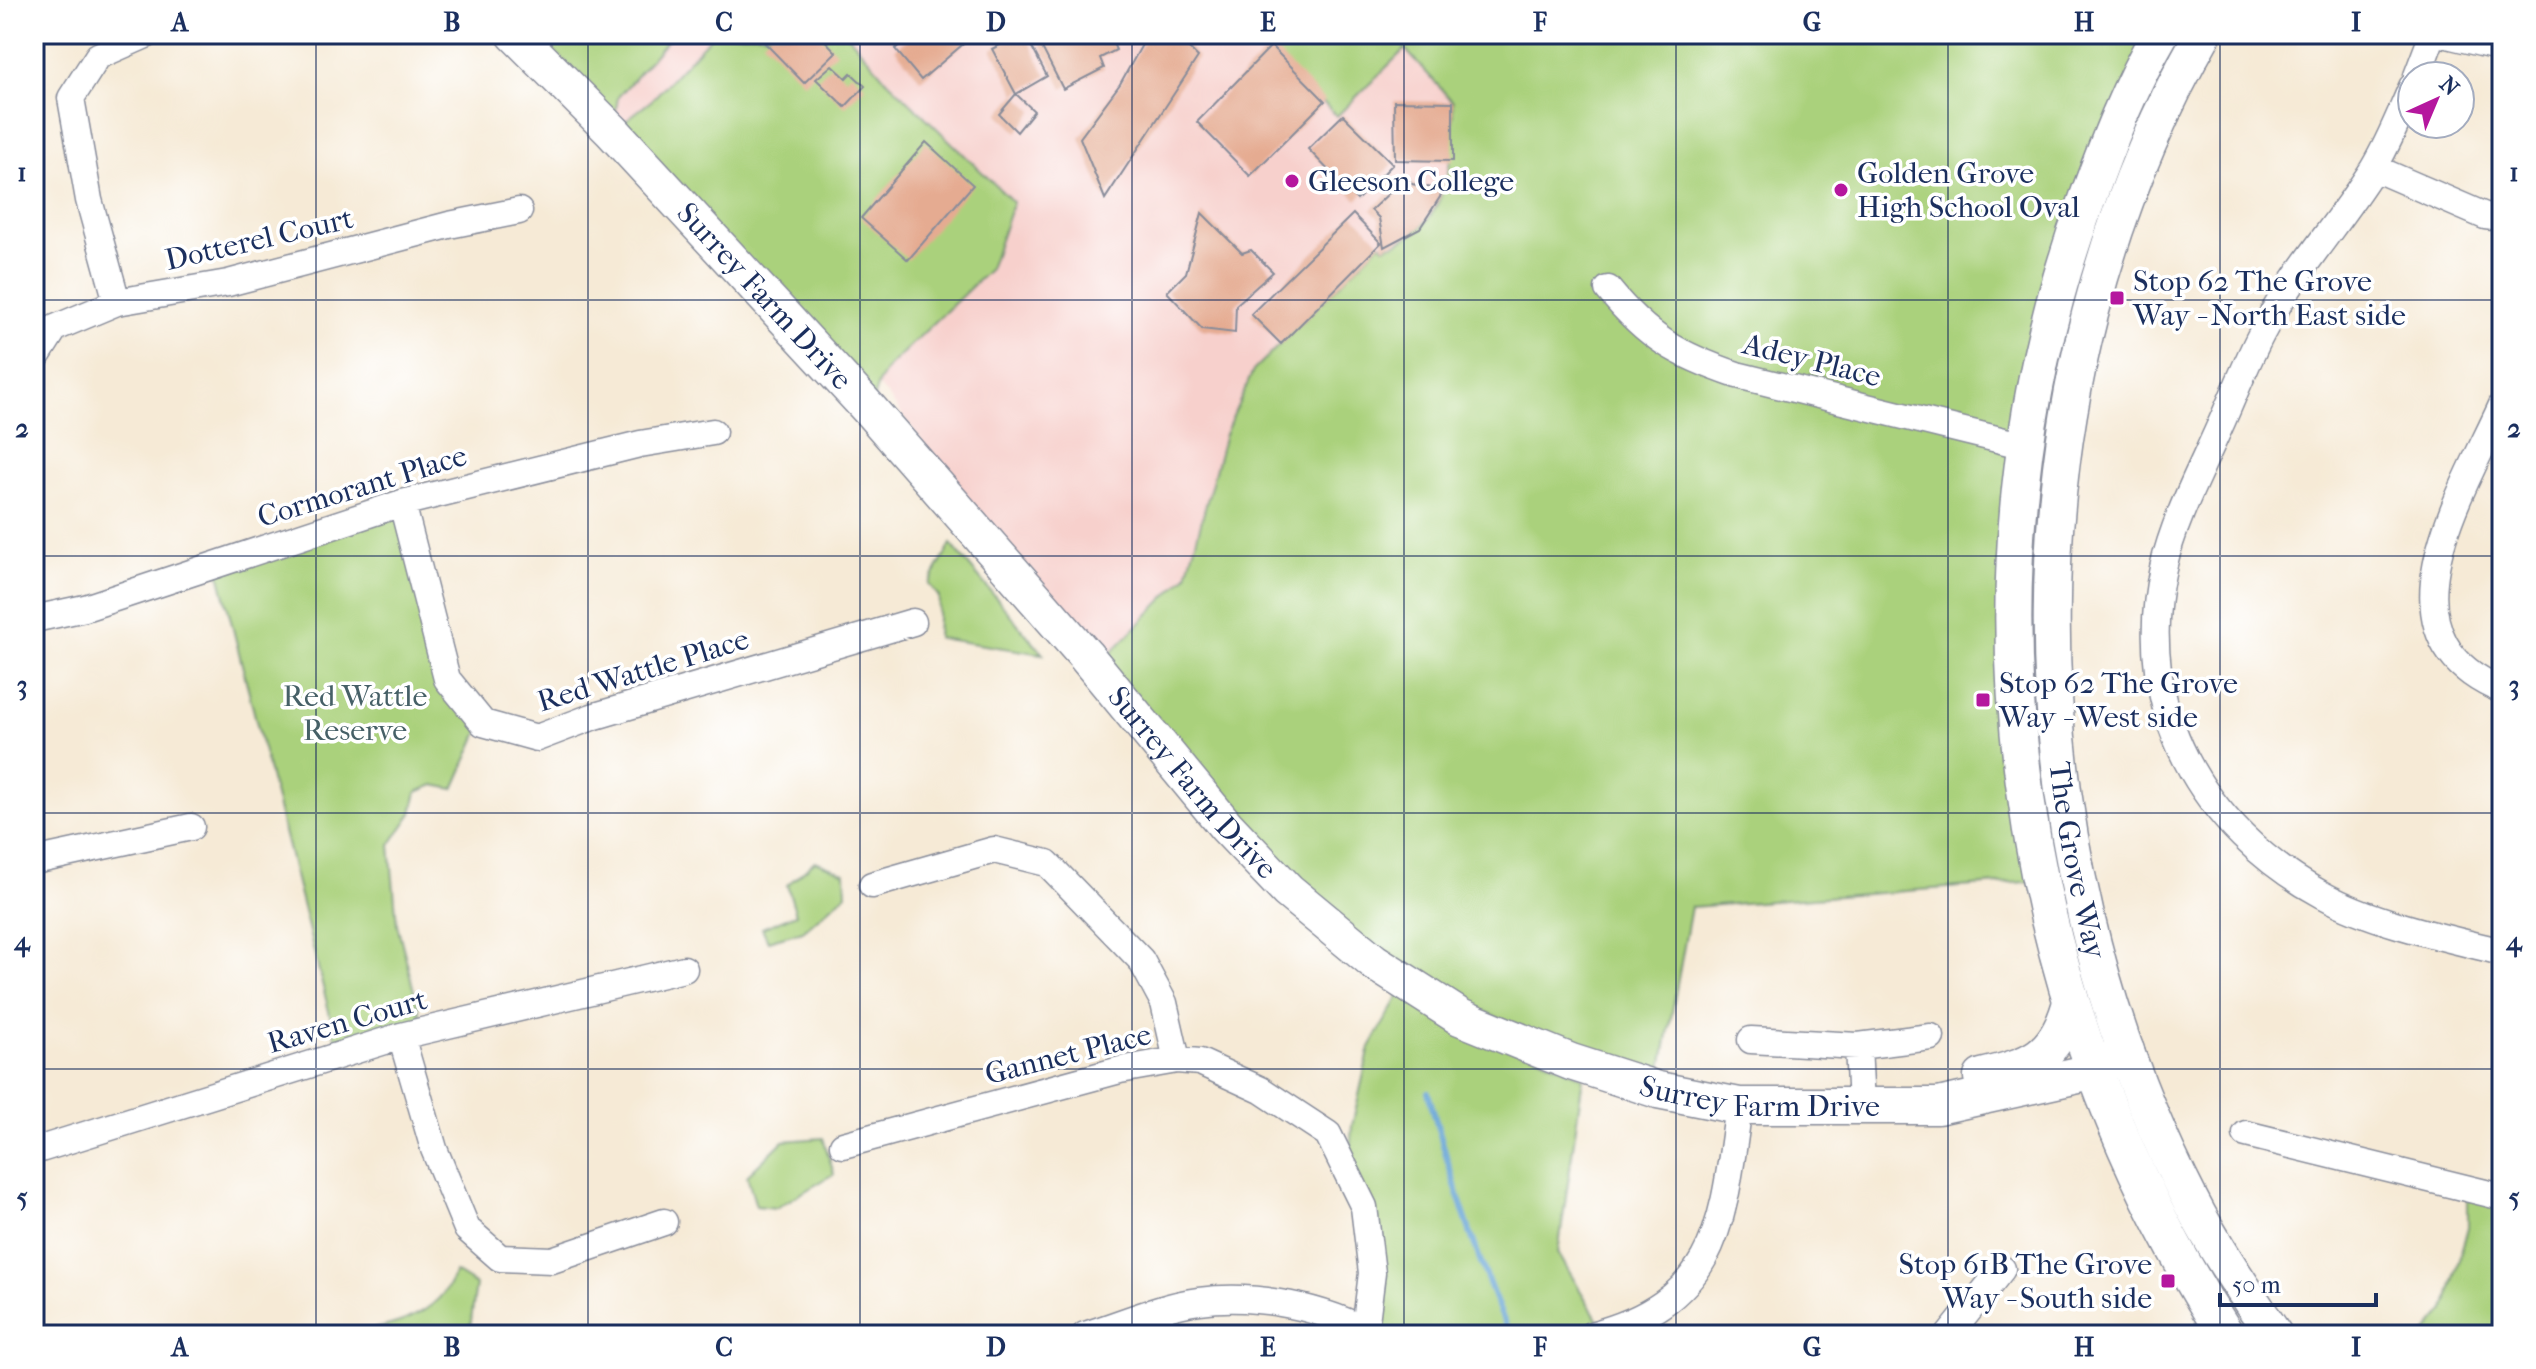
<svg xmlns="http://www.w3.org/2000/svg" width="2536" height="1369" viewBox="0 0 2536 1369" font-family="'IM FELL French Canon',serif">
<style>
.built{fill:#f7d0cc}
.green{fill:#aad17b;stroke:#62806c;stroke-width:2}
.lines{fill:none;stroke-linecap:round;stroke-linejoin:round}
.stream{stroke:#61a1d4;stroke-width:6}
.building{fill:#e5ab91}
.street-casing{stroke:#888c9a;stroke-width:29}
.secondary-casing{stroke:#888c9a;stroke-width:39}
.street{stroke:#fff;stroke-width:26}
.secondary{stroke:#fff;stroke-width:36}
.grid{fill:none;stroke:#1b2f5e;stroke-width:2;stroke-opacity:0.55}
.poi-dot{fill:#b5179e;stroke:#fff;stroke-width:3}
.labels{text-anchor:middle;stroke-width:7;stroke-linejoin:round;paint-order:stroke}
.poi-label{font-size:30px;fill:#1b2f5e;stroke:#fff;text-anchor:start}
.street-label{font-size:30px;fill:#1b2f5e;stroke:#fff}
.park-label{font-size:30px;fill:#466067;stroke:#fff}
.neatline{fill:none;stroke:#1b2f5e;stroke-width:3}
.grid-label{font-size:26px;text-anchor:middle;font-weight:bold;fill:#1b2f5e}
</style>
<rect width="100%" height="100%" fill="#fff"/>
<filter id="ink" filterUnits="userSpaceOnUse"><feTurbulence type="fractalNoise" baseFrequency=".0125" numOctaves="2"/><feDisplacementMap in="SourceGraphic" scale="16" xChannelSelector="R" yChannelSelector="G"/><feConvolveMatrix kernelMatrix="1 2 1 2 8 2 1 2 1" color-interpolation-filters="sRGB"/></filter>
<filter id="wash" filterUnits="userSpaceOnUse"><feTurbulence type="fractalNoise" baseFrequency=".006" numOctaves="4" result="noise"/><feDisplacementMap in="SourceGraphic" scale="32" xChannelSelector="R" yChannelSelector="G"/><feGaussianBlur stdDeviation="1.8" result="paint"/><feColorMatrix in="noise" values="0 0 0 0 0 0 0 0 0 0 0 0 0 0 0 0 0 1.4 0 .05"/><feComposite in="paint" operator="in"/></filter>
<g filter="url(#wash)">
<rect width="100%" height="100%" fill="#f6ead6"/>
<!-- built -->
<path class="built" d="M519 34H2154L2113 134 2017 531 2039 881 1691 907 1658 1090 1085 655 887 395Z"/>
<!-- green -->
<path class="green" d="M515 34H673L618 97 613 130 652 100 713 34H847L884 77 1013 202 990 269 887 368 878 383 870 410Z
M1271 34H2155L2068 254 2017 531 2039 881 1691 907 1658 1090 1374 962 1096 668 1187 575 1225 434 1253 371 1381 243 1384 247C1451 230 1453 157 1453 102L1405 49 1337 116 1266 46 1263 42Z
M402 503 447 679 483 723 454 789 434 785 417 792 412 813 390 845 397 924 424 1030 340 1055 217 565Z
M951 544 1043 654 937 638 939 597 929 584Z
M815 861 845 873 846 894 803 931 768 941 762 928 796 914 787 885Z
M1401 993 1583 1077 1558 1253 1607 1335H1375L1372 1272 1348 1174 1352 1126 1370 1047Z
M823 1138 834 1174 776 1208 756 1206 747 1176 783 1141Z
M2468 1188 2502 1197V1335H2424L2445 1310 2468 1227Z
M455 1272 476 1285 469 1335H343C387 1328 439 1318 455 1272Z"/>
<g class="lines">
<!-- stream -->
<path class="stream" d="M1428 1092C1451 1176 1475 1255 1510 1335"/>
</g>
<g id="blocks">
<!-- building -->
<path class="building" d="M770 34H819L836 52 804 83 763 41Z
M913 34H965L969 39 921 80 895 49Z
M1020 34H1025L1047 76 1016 94 992 49Z
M1035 34H1109L1116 50 1100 58 1104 68 1063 89Z
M1148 34H1175L1198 57 1105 199 1080 138 1120 84Z
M1271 46 1325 101 1250 176 1197 122Z
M832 65 846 78 851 73 865 86 845 107 816 79Z
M1016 94 1034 111 1017 132 999 114Z
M1394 101 1453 102V161L1395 160Z
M1343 115 1393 164 1357 200 1308 149Z
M926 142 973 185 908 260 861 218Z
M1406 177 1412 184 1442 190 1440 197 1420 228 1384 247 1379 218 1371 210Z
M1202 213 1242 253 1251 250 1273 272 1236 305 1235 333 1202 329 1167 292 1186 273Z
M1353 214 1381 243 1281 344 1251 314Z"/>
</g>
</g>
<g filter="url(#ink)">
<use href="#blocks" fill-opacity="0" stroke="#888c9a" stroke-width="2"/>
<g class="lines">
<defs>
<path id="street" d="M2443 34 2502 48
M2417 76 2433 34
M2412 87C2400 114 2389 143 2373 169 2338 224 2295 271 2264 329 2247 360 2234 395 2219 428 2199 473 2174 520 2163 568 2132 707 2202 830 2323 895 2374 923 2446 938 2502 952
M2374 168 2485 216 2502 218
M1608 289C1648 338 1678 355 1737 375L2025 446
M117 302 89 200 71 98 98 56 148 34
M34 361 55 328 117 302 228 283 449 225 519 211
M2502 405C2463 492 2369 636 2502 690
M402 503 447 679 483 723 537 738 592 717 913 622
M34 619 85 608 402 503 640 444 713 432
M34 861 191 827
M872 885 994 850 1047 863 1141 960 1164 1003 1177 1060
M401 1036 434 1149 467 1229 500 1258 552 1260 664 1222
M1751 1040 1858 1046 1931 1037
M1858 1046 1861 1105
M2246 1134 2502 1197
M843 1145 1120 1070 1177 1060 1200 1062 1261 1090 1328 1134 1364 1207 1372 1273 1365 1330
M34 1151 401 1036 684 969
M1085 1335C1121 1324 1161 1306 1199 1301 1255 1293 1324 1307 1374 1335
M1591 1335C1721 1301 1723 1220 1739 1106
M1949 1335 2002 1269"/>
<g id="secondary">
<path id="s1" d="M515 34 612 131 870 410 1085 655 1226 826 1288 891 1374 962 1460 1017 1571 1062 1658 1090 1739 1106H1938L2092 1072 2126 1051"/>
<path d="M2160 34C2130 85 2108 142 2088 197 1948 574 2011 1000 2226 1335"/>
<path id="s2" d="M2203 34C2001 387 2006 841 2190 1200 2214 1247 2245 1292 2274 1335"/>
<path d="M1982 1077C2031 1065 2055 1058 2070 1006"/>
</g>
</defs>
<!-- street casing -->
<use href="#street" class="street-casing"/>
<!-- secondary casing -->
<use href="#secondary" class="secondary-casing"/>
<!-- street -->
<use href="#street" class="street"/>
<!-- secondary -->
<use href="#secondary" class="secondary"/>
</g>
</g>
<!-- grid -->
<path class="grid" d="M316 34V1335M588 34V1335M860 34V1335M1132 34V1335M1404 34V1335M1676 34V1335M1948 34V1335M2220 34V1335M34 300H2502M34 556H2502M34 813H2502M34 1069H2502"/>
<!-- markers -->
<g class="poi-dot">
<circle cx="1292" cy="181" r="8"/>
<circle cx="1841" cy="190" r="8"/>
<rect x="2109" y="290" width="16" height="16" rx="4"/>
<rect x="1975" y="692" width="16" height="16" rx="4"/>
<rect x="2160" y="1273" width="16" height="16" rx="4"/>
</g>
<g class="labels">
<!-- poi labels -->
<g class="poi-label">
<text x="1857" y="183">Golden Grove<tspan x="1857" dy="34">High School Oval</tspan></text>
<text x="1308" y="191">Gleeson College</text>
<text x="2133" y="291">Stop 62 The Grove<tspan x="2133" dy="34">Way - North East side</tspan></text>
<text x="1999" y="693">Stop 62 The Grove<tspan x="1999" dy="34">Way - West side</tspan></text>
<text x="2152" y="1274" text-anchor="end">Stop 61B The Grove<tspan x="2152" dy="34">Way - South side</tspan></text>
</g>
<!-- street labels -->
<g class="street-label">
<text transform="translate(259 239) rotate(-13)" y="10">Dotterel Court</text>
<text dy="10" stroke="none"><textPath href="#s1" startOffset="362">Surrey Farm Drive</textPath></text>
<text transform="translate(1812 360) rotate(14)" y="10">Adey Place</text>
<text transform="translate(362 486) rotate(-17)" y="10">Cormorant Place</text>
<text transform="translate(643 670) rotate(-17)" y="10">Red Wattle Place</text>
<text dy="10" stroke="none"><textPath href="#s1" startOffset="1010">Surrey Farm Drive</textPath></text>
<text dy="10" stroke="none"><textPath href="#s2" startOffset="854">The Grove Way</textPath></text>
<text transform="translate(347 1021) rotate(-16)" y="10">Raven Court</text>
<text transform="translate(1068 1054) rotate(-14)" y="10">Gannet Place</text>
<text dy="10" stroke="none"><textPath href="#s1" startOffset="1682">Surrey Farm Drive</textPath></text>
</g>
<!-- park labels -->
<g class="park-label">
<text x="355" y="706">Red Wattle<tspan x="355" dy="34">Reserve</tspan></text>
</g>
</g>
<!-- margin -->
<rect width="2536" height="1369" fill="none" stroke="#fff" stroke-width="88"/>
<!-- north arrow -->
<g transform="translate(2436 100) rotate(44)"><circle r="38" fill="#ffffff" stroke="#a4acbf" stroke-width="2"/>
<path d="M0-6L14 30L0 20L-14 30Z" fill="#b5179e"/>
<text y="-12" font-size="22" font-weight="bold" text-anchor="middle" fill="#1b2f5e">N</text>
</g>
<!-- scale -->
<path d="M2220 1293v12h156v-12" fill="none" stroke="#1b2f5e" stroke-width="4"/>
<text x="2232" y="1293" font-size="24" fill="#1b2f5e" stroke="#ffffff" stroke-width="6" paint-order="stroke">50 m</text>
<rect x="44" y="44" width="2448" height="1281" class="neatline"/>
<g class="grid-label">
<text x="180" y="31">A</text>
<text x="452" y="31">B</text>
<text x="724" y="31">C</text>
<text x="996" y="31">D</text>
<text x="1268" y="31">E</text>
<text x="1540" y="31">F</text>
<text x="1812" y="31">G</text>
<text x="2084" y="31">H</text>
<text x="2356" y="31">I</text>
<text x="22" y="181">1</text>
<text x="2514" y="181">1</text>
<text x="22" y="437">2</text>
<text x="2514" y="437">2</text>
<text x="22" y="694">3</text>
<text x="2514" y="694">3</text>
<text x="22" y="950">4</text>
<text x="2514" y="950">4</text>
<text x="22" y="1206">5</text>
<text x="2514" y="1206">5</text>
<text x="180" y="1356">A</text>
<text x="452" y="1356">B</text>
<text x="724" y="1356">C</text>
<text x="996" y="1356">D</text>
<text x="1268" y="1356">E</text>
<text x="1540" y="1356">F</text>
<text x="1812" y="1356">G</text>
<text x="2084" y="1356">H</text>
<text x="2356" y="1356">I</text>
</g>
</svg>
